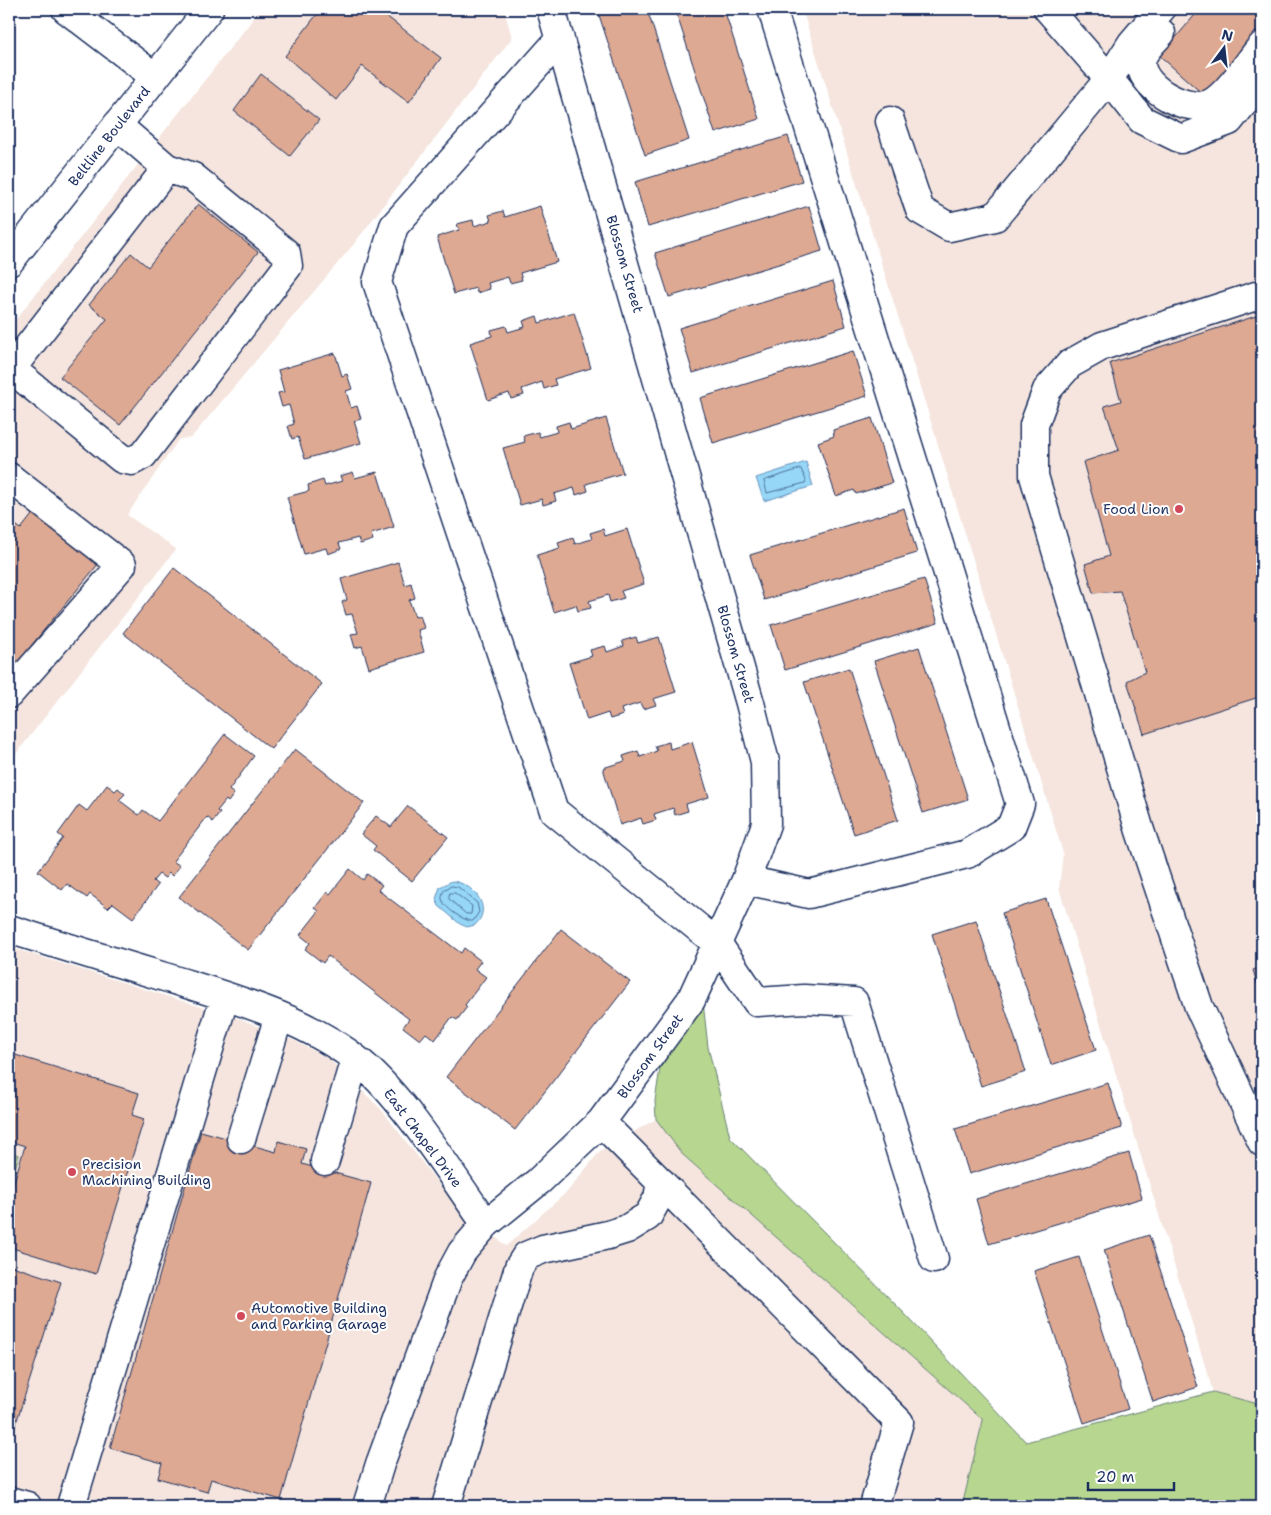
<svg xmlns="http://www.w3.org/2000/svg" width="1271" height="1515" viewBox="0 0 1271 1515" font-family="'Shantell Sans',sans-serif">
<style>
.built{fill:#f5e5de}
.green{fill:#b7d68f;stroke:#698276}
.water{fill:#96d6f7;stroke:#6593ba}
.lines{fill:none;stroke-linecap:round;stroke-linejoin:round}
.shore{stroke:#4c729b;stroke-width:1}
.building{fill:#dea992;stroke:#1b2f5e}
.minor-casing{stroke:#1b2f5e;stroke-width:31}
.major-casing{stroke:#1b2f5e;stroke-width:31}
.minor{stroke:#fff;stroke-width:28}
.major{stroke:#fff;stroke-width:28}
.poi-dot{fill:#d1495b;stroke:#fff;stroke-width:2}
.labels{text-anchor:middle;stroke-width:4;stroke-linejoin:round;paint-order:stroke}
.street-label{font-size:14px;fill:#1b2f5e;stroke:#fff}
.poi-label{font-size:14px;fill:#1b2f5e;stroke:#fff;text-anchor:start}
</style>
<rect width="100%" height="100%" fill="#fff"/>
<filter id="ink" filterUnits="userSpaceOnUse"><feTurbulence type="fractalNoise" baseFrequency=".02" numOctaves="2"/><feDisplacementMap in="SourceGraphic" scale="10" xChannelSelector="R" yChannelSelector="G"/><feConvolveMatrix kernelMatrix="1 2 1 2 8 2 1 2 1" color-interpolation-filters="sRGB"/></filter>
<g filter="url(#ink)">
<!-- built -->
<path class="built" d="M261 9H504L512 38 353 245 191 438 179 439 127 515 176 549 9 763V328Z
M802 9H1262V1405L1213 1392 1059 888 1063 853 927 409Z
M9 947 240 1019 293 1040 329 1059 381 1109 448 1196 506 1246 568 1191 600 1151 656 1119 682 1154 983 1420 962 1506H9Z"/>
<!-- green -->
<path class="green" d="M703 1002 708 1047 730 1137 902 1311 1026 1442 1213 1392 1262 1405V1506H962L983 1420 682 1154 656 1119 655 1101 660 1068Z
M9 1152 19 1155 9 1189Z"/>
<!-- water -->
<path class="water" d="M806 462 813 486 764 501 756 478Z
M452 881C473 883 494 908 475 925L467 927 460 924 439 906 436 899 440 887Z"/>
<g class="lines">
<!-- shore -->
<path class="shore" d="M801 469 806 480 805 483 767 493 764 481Z
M452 886 458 887 477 903 479 912 473 921C465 922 442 907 442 898 441 897 444 891 444 890Z
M450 893H455L472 906 471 914H466L449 899Z"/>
</g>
<!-- building -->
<path class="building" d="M321 9H377L441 58 409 102 362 66 336 100 285 56Z
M597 9H647L689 140 645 155Z
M675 9H724L759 119 715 133Z
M1200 9H1262V33L1206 97 1160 56Z
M261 74 319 120 290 156 234 111Z
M788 136 802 181 648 227 635 182Z
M198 204 258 252 120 425 60 377 107 319 89 305 131 253 148 267Z
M540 206 557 262 520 273 522 280 510 283 508 277 488 283 490 289 477 293 476 288 454 294 437 237 459 230 457 224 473 220 474 226 491 221 489 215 503 211 505 217Z
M809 206 822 251 669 297 655 253Z
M833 281 846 326 693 373 679 328Z
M574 312 591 368 554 379 556 385 544 389 542 382 522 389 524 395 511 399 509 393 488 400 470 343 492 336 491 330 506 326 508 332 525 327 523 321 537 316 539 323Z
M1262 314V696L1144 734 1127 681 1145 672 1120 591 1093 593 1085 564 1109 556 1083 462 1119 450 1104 406 1121 401 1110 363Z
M853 351 867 396 713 443 700 398Z
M335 353 342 376 347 374 352 389 346 391 351 408 357 406 361 419 354 421 361 443 305 459 298 437 292 439 288 426 294 424 289 405 282 407 278 393 284 392 278 370Z
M606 418 623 473 586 484 588 491 576 495 574 488 554 494 556 501 543 505 542 499 520 505 503 448 525 442 523 436 538 432 540 437 557 432 556 426 569 422 571 429Z
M872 418 892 483 856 494 854 490 836 496 818 442 834 436 833 430Z
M353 472 355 478 377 472 394 527 371 534 373 540 360 544 358 538 339 543 341 549 328 554 326 548 304 554 287 497 309 491 308 485 323 480 325 486 342 481 340 476Z
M904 508 917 553 764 600 750 555Z
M35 511 99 563 17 663 9 656V520L21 529Z
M603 529 605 536 627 529 644 584 621 591 624 598 610 602 608 595 589 601 591 608 578 611 576 605 554 612 537 555 560 548 558 543 573 538 575 544 592 539 590 533Z
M398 562 405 585 411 583 415 598 409 600 415 617 420 615 424 628 418 630 424 652 369 668 362 646 355 648 351 634 358 633 352 614 346 615 342 602 347 600 341 579Z
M174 568 322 684 271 749 123 633Z
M924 579 938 623 785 670 771 625Z
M636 637 638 643 659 637 676 692 653 699 656 705 643 709 640 703 621 709 623 715 610 719 608 713 587 720 569 663 592 656 590 650 605 646 607 652 624 646 622 641Z
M919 647 968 799 923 813 874 661Z
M849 668 898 820 854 834 804 682Z
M225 734 254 756 229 790 234 794 228 802 226 800 217 811 220 813 213 822 207 817 173 861 180 866 172 876 169 873 165 878 159 874 153 881 158 885 133 918 113 903 108 908 90 894 87 898 67 884 62 890 38 871 63 838 58 834 79 805 87 811 107 785 115 791 118 788 125 794 119 800 139 815 143 810 158 821Z
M669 742 670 749 692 742 709 797 686 804 688 811 675 815 673 808 654 814 656 820 643 824 641 818 620 825 603 768 625 761 623 756 638 751 640 757 657 751 655 746Z
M295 749 364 803 248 950 179 897Z
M408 806 448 837 412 881 373 850 376 846 361 834 376 816 391 827Z
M350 869 363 880 367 874 382 885 378 890 461 953 464 948 481 961 475 969 486 977 465 1005 467 1007 457 1020 452 1017 435 1040 426 1033 420 1040 403 1027 409 1019 328 956 323 963 305 949 310 943 300 935 319 911 315 908 327 892 330 894Z
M1046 899 1096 1050 1051 1065 1002 913Z
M976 920 1026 1072 981 1086 932 934Z
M561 929 630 982 515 1130 446 1077Z
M1262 967V999L1253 970Z
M9 1053 139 1093 132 1115 144 1119 96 1274 9 1247V1198L25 1146 9 1141Z
M1108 1083 1122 1128 969 1174 955 1129Z
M201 1131 276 1152 278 1141 306 1149 302 1164 371 1183 281 1500 211 1479 207 1492 158 1478 162 1463 110 1448Z
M1129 1153 1142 1198 989 1244 976 1199Z
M1149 1235 1198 1387 1153 1402 1104 1250Z
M1079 1257 1128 1409 1084 1423 1034 1271Z
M9 1265 61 1282 9 1445Z"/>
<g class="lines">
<defs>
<path id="minor" d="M66 9 155 77
M1161 9 1132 43 1109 79 1142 120 1181 139 1229 121 1262 80
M1161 33C1154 41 1140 53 1141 65 1144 90 1189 114 1211 103 1229 94 1249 61 1262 46
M560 39 394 226 377 282 554 811 717 943 757 1002 804 999 854 1002 934 1259
M890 121 920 210 949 227 995 217 1109 79 1048 9
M1262 294 1102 346 1070 364 1047 390 1034 425V476L1140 831 1199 1007 1262 1142
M9 367 122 459 132 461 143 455 288 266 286 253 193 177 167 168 117 125
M11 369 167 168
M9 477 122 565 9 694
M746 880 809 894 967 854 1011 827 1020 804 772 9
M9 929C62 946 115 962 168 978 234 999 306 1018 361 1063 407 1102 450 1174 486 1224L462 1252 448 1278 380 1464 367 1506
M601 1122 899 1422 874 1506
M241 1139 279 1016
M325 1161 355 1059
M486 1224 539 1181 601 1122 691 1000 746 880 766 824 765 762 750 703 551 9
M9 1501 27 1506
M71 1506 225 996
M446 1506 519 1267 526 1256 543 1249 608 1235 627 1229 648 1216 658 1198 661 1182"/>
<path id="major" d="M9 262 209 9"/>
</defs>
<!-- minor casing -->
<use href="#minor" class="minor-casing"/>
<!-- major casing -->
<use href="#major" class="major-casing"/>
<!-- minor -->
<use href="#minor" class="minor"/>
<!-- major -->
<use href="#major" class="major"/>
</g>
</g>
<!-- markers -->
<g class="poi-dot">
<circle cx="1179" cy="509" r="5"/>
<circle cx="72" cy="1172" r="5"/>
<circle cx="241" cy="1316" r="5"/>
</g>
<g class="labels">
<!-- street labels -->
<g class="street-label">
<text transform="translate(109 136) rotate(-52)" y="5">Beltline Boulevard</text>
<text transform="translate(625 264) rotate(74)" y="5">Blossom Street</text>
<text transform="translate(736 654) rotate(74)" y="5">Blossom Street</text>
<text transform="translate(650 1056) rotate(-54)" y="5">Blossom Street</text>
<text transform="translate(423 1138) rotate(53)" y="5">East Chapel Drive</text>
</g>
<!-- poi labels -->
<g class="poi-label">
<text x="1169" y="514" text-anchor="end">Food Lion</text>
<text x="82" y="1169">Precision<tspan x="82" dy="16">Machining Building</tspan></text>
<text x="251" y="1313">Automotive Building<tspan x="251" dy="16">and Parking Garage</tspan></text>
</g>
</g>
<!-- margin -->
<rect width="1271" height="1515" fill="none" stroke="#fff" stroke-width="30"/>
<rect x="15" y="15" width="1241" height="1485" fill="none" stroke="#1b2f5e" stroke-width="2" filter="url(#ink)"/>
<!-- north arrow -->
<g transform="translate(1224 48) rotate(15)" stroke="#ffffff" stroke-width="4" paint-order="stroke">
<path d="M0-4L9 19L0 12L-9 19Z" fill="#1b2f5e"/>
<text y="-8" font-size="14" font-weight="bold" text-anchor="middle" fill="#1b2f5e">N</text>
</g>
<!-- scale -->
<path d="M1088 1482v8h86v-8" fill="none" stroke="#1b2f5e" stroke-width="2.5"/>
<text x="1096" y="1482" font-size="15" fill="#1b2f5e" stroke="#ffffff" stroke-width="4" paint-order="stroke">20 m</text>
</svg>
